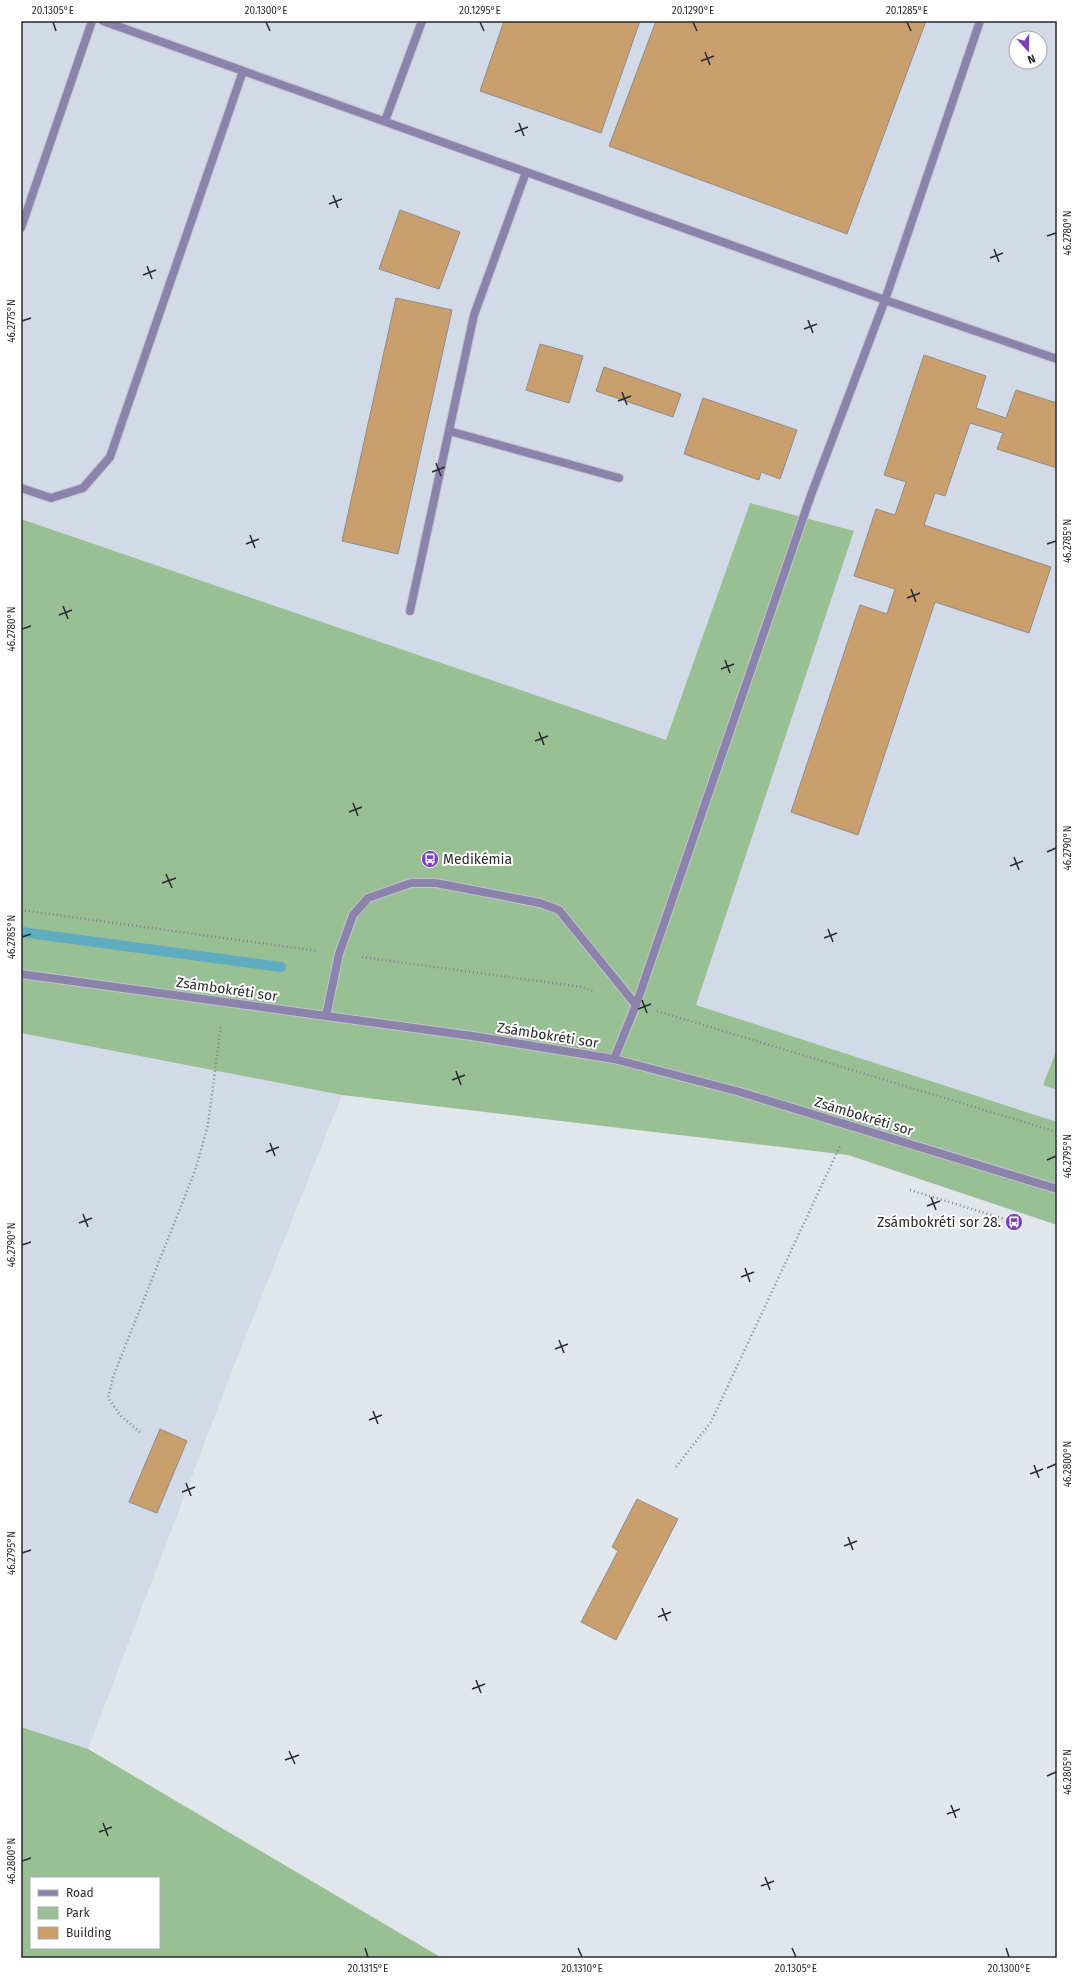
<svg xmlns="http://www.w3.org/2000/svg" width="1078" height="1979" viewBox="0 0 1078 1979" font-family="'Fira Sans',sans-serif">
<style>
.built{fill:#d2d9e7;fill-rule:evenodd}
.green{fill:#99bf95;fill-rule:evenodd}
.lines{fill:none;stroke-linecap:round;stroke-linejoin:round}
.stream{stroke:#5facc0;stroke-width:10}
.building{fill:#c99f6e;stroke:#918c86}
.service-casing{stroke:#c0c4ca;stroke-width:10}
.tertiary-casing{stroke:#c0c4ca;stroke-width:10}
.path{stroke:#7f8388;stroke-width:2.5;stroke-dasharray:1 3;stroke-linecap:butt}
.service{stroke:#8c83ad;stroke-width:8}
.tertiary{stroke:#8c83ad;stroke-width:8}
.ticks{fill:none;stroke:#282a2d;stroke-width:1.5}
.labels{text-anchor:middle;stroke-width:4;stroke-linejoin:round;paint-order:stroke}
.poi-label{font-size:14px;fill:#282a2d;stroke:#fff;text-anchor:start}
.street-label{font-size:14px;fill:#282a2d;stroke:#fff}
.neatline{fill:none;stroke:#282a2d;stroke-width:1.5}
.ticks-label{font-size:10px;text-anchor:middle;fill:#282a2d}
</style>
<rect width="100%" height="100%" fill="#e1e6ed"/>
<!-- built -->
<path class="built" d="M21 21H1057V1049L1043 1085 1057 1090V1122L696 1005 854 531 750 503 666 741 21 519ZM1016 38H1040V62H1016Z
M21 1033 342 1095 235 1363 88 1749 21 1727Z"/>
<!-- green -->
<path class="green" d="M750 503 854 531 696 1005 1057 1122V1225L848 1155 342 1095 21 1033V519L666 740Z
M1057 1049V1090L1043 1085Z
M21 1727 88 1749 442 1958H21ZM31 1878H159V1948H31Z"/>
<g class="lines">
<!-- stream -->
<path class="stream" d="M21 932 281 967"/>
</g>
<!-- building -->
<path class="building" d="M504 21H640L601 133 480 91Z
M656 21H926L847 234 609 146Z
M400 210 460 232 439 289 379 269Z
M396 298 452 310 398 554 342 541Z
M540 344 583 356 569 403 526 390Z
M924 355 986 376 976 408 1006 418 1016 390 1057 403V468L997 449 1003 433 970 423 945 496 935 493 924 525 1051 567 1029 633 935 602 858 835 791 812 860 605 887 614 895 589 854 576 876 509 895 515 906 482 884 475Z
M604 367 681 394 673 417 596 391Z
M703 398 797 430 780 479 761 472 759 480 684 454Z
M160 1429 187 1441 157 1513 129 1502Z
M637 1499 678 1519 616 1640 581 1622 618 1551 612 1547Z"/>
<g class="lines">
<defs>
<path id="service" d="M103 21 885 300 1057 359
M385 121 422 21
M21 228 92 21
M449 431 619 478
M21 488 51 498 83 488 110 457 243 71
M410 611 474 315 526 172
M326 1016 339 954 353 915 368 898 411 883H436L540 903 559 910 636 1005
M614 1059 636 1005 811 495 885 300 980 21"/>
<path id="tertiary" d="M21 974 472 1036 614 1059 740 1092 1057 1189"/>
</defs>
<!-- service casing -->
<use href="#service" class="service-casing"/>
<!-- tertiary casing -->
<use href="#tertiary" class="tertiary-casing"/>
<!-- path -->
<path class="path" d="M21 910 318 951
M362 957 582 987 595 992
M657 1011 1057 1132
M910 1190 1014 1222
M140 1432 121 1416 108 1398 113 1377 195 1171 208 1125 221 1024
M676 1467 711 1422 840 1146"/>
<!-- service -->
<use href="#service" class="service"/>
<!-- tertiary -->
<use href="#tertiary" class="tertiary"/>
</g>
<!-- ticks -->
<path class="ticks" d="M53 22 56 31M266 22 270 31M480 22 484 31M693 22 697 31M907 22 911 31M705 52 710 65M701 61 714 56M519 123 524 136M515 132 528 127M333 195 338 208M329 204 342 199M1047 236 1056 233M994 249 999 262M990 258 1003 253M147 266 152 279M143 275 156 270M808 320 813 333M22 321 31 318M804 329 817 324M622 392 627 405M618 401 631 396M436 463 441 476M432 472 445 467M250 535 255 548M246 544 259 539M1047 544 1056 541M911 589 916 602M907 598 920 593M63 606 68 619M59 615 72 610M22 629 31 626M725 660 730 673M721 669 734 664M539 732 544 745M535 741 548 736M353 803 358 816M349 812 362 807M1047 852 1056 848M1014 857 1019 870M1010 866 1023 861M166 874 172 888M162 883 176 878M828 929 833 942M22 937 31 934M824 938 837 933M642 1000 647 1013M638 1009 651 1004M456 1071 461 1085M452 1080 465 1075M270 1143 275 1156M266 1152 279 1147M1047 1160 1056 1156M931 1197 936 1210M927 1206 940 1201M83 1214 88 1227M79 1223 92 1218M22 1245 31 1242M745 1268 750 1282M741 1277 754 1272M559 1340 564 1353M555 1349 568 1344M373 1411 378 1424M369 1420 382 1415M1034 1465 1039 1478M1047 1468 1056 1464M1030 1474 1043 1469M186 1483 191 1496M182 1492 195 1487M848 1537 853 1550M844 1546 857 1541M22 1553 31 1550M662 1608 667 1621M658 1617 671 1612M476 1680 481 1693M472 1689 485 1684M289 1751 295 1764M285 1760 299 1755M1047 1776 1056 1772M951 1805 956 1818M947 1814 960 1809M103 1823 108 1836M99 1832 112 1827M22 1861 31 1858M765 1877 770 1890M761 1886 774 1881M365 1948 368 1957M578 1948 582 1957M792 1948 796 1957M1006 1948 1009 1957"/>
<!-- icons -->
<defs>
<symbol id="bus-disc" viewBox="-11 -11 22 22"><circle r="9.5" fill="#7842b9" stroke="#fff"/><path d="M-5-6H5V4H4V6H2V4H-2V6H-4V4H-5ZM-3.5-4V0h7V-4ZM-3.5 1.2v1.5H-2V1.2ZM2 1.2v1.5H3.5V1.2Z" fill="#fff"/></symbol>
</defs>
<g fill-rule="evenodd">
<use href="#bus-disc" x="420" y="849" width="20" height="20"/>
<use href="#bus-disc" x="1004" y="1212" width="20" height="20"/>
</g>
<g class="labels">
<!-- poi labels -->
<g class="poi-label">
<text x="443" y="864">Medikémia</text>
<text x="1001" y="1227" text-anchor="end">Zsámbokréti sor 28.</text>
</g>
<!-- street labels -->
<g class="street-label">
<text transform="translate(227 989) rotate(8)" y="5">Zsámbokréti sor</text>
<text transform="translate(548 1035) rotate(9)" y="5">Zsámbokréti sor</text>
<text transform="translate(864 1116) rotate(17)" y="5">Zsámbokréti sor</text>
</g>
</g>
<!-- border -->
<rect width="1078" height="1979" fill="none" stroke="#ffffff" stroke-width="44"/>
<!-- legend -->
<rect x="30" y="1877" width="130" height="72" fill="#ffffff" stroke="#a9aaab"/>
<rect x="38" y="1890" width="20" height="6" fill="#8c83ad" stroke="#a9aaab"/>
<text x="66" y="1897" font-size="12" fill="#282a2d">Road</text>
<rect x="38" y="1907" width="20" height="12" fill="#99bf95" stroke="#a9aaab"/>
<text x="66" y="1917" font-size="12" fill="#282a2d">Park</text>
<rect x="38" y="1927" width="20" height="12" fill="#c99f6e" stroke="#a9aaab"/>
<text x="66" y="1937" font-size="12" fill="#282a2d">Building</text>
<!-- north arrow -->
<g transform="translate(1028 50) rotate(159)"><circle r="19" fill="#ffffff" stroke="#a9aaab"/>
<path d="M0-3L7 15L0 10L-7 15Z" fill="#7842b9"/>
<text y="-6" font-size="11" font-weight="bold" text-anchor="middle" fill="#282a2d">N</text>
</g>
<rect x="22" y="22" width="1034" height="1935" class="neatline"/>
<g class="ticks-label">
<text x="53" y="14">20.1305°E</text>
<text x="266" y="14">20.1300°E</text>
<text x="480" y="14">20.1295°E</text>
<text x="693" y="14">20.1290°E</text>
<text x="907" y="14">20.1285°E</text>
<text transform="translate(1067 233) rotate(-90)" y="4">46.2780°N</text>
<text transform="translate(11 321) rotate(-90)" y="4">46.2775°N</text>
<text transform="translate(1067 541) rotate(-90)" y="4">46.2785°N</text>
<text transform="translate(11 629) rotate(-90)" y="4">46.2780°N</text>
<text transform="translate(1067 848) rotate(-90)" y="4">46.2790°N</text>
<text transform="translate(11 937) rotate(-90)" y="4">46.2785°N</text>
<text transform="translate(1067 1156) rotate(-90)" y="4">46.2795°N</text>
<text transform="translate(11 1245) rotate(-90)" y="4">46.2790°N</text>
<text transform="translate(1067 1464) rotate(-90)" y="4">46.2800°N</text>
<text transform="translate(11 1553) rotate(-90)" y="4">46.2795°N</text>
<text transform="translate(1067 1772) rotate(-90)" y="4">46.2805°N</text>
<text transform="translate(11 1861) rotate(-90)" y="4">46.2800°N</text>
<text x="368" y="1972">20.1315°E</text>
<text x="582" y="1972">20.1310°E</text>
<text x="796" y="1972">20.1305°E</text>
<text x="1009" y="1972">20.1300°E</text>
</g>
</svg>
